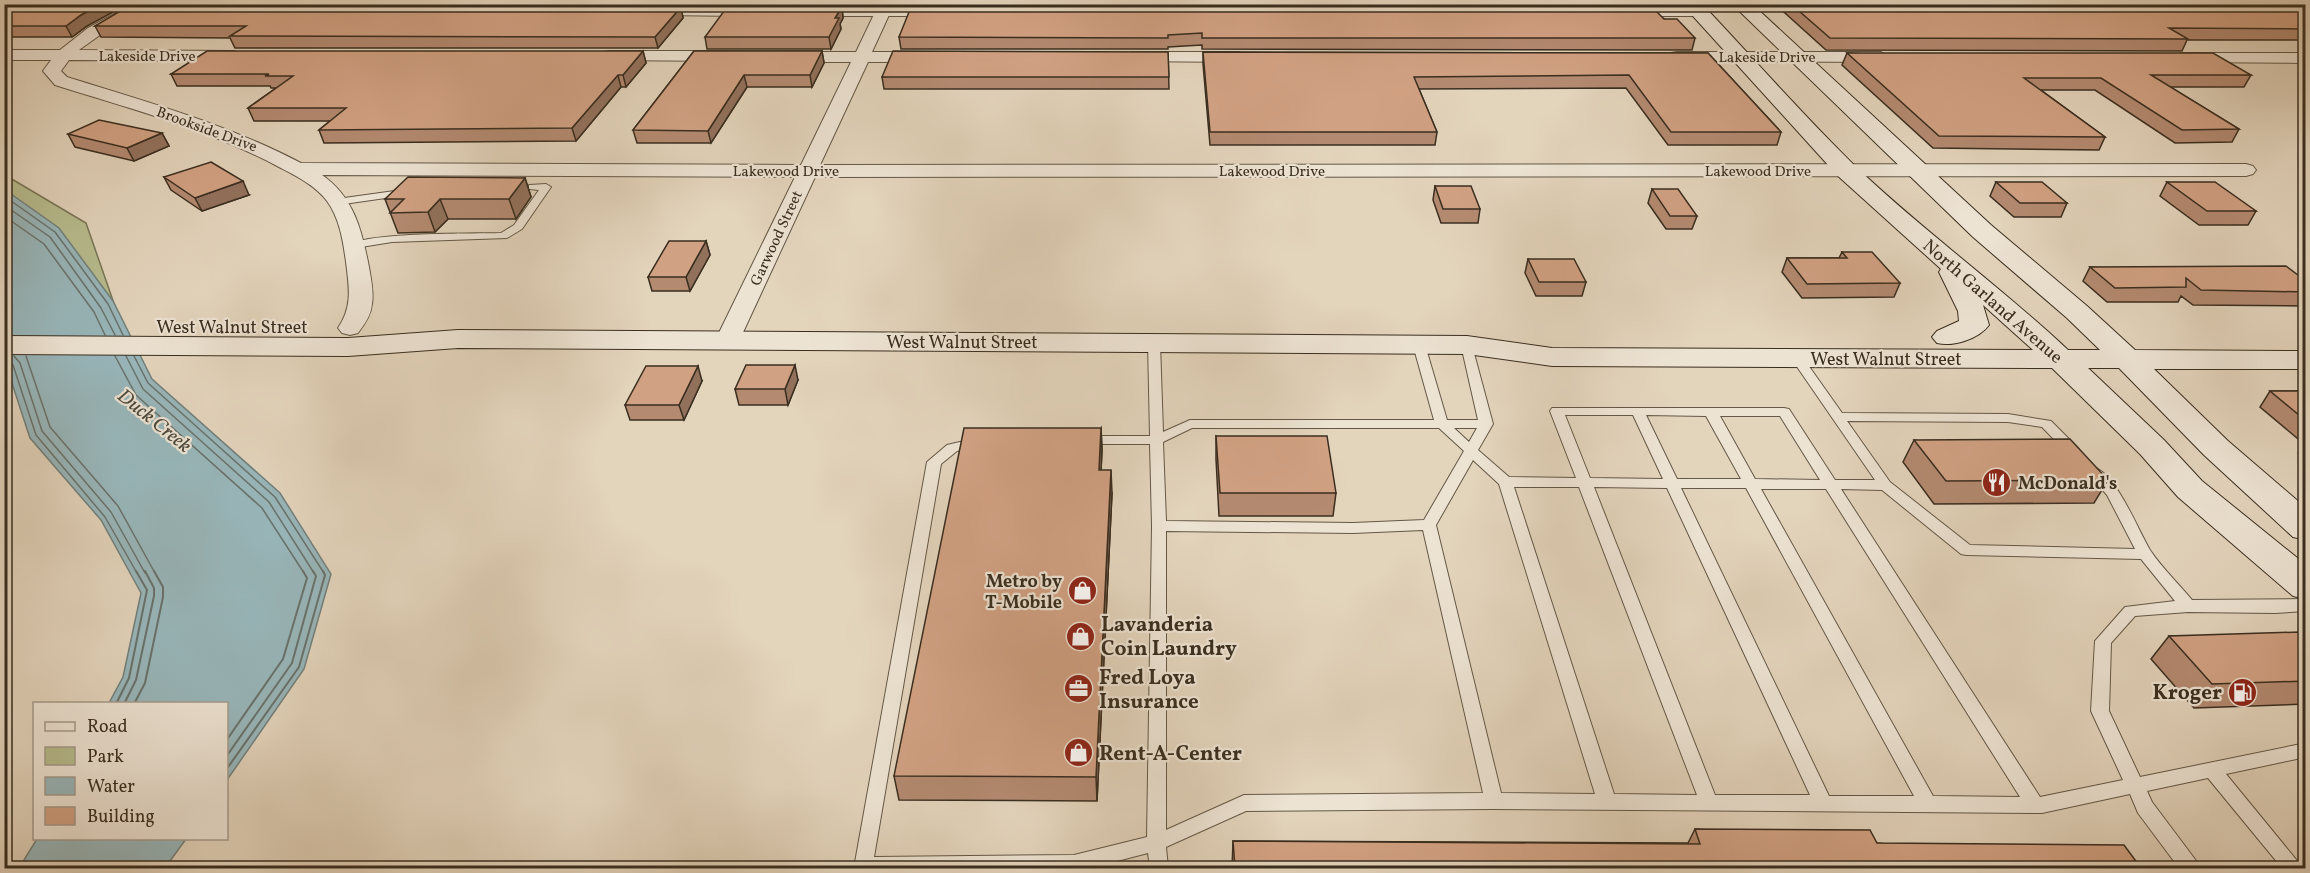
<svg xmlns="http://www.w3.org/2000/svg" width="2310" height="873" viewBox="0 0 2310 873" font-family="Vollkorn,serif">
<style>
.green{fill:#b7bc8e;stroke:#787556;stroke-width:1.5}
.water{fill:#98b6ba;stroke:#72807c;stroke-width:1.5}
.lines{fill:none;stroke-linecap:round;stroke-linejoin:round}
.shore-far1{stroke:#69726c;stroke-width:1.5}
.shore{stroke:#69726c;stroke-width:2}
.lane-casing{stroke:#645846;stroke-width:2}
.street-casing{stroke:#645846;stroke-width:2}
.secondary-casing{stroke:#3a2e1f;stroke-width:2}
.lane{fill:#ede3d3;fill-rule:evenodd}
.street{fill:#ede3d3;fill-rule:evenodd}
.secondary{fill:#ede3d3;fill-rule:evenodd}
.wall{fill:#b48a71;stroke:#3a2e1f;stroke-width:1.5}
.shaded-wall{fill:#92715c;stroke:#3a2e1f;stroke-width:1.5}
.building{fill:#d1a183;stroke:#3a2e1f;stroke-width:1.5}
.labels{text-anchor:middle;stroke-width:4.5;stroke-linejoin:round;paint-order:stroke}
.far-street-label{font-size:15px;fill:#3a2e1f;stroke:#ede3d3}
.street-label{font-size:18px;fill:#3a2e1f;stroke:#ede3d3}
.poi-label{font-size:18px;font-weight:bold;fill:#3a2e1f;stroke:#ede3d3;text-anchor:start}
.water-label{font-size:20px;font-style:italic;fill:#4d493e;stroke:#ede3d3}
.near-poi-label{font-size:21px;font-weight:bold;fill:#3a2e1f;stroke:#ede3d3;text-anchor:start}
</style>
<rect width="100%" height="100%" fill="#e3d4bc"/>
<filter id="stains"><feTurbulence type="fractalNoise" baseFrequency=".00333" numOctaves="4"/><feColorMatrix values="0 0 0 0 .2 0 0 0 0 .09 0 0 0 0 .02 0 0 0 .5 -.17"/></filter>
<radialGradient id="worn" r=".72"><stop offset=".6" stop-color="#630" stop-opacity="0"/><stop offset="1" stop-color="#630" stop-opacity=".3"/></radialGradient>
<!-- green -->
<path class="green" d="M5 175 86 223 118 315 5 312Z"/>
<!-- water -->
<path class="water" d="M4 189 59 228 113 301 152 379 280 493 331 574 304 669 227 780 226 704 109 703 123 677 141 593 101 520 30 438 8 371 4 335Z
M37 839V838L186 839 165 868H19Z"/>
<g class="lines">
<!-- shore-far1 -->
<path class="shore-far1" d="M4 196 55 232 108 304 123 335
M4 205 50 237 101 308 115 335
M4 216 44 244 94 312 105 335
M14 356 20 363 42 431 111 512 145 573
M26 356 50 427 118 506 155 573
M115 356 136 395 262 508 304 573
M126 356 143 389 269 502 314 573
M134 356 148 383 275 497 324 573
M4 361 13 365 36 435 105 517 137 573"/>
<!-- shore -->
<path class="shore" d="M116 704 129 678 147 590 136 571
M124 704 136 680 154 596V588L145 571
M134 704 145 683 163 597V587L154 571
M226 741 283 659 307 578 303 571
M226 757 292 663 316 576 313 571
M226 770 299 667 325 575 323 571"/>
<defs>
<path id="lane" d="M664 11 741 12 745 14 741 16 661 15V11Z
M826 12H927L931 14 927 16H823L822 14Z
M1642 12H1700L1704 14 1700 16H1639V12Z
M546 184 551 187 522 229 507 238 392 242 355 248 350 245C366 232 474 234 501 233L514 225 539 190 529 189V185Z
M409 189 413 190V194L337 205 332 202 337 199Z
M1154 339 1160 343 1163 432 1190 420H1434L1413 345 1419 341 1425 345 1447 420H1478L1461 345 1463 342H1471L1493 424 1478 450 1509 477 1576 478 1550 411 1552 408H1784L1789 409 1835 480H1875L1791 358 1797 354 1801 355 1842 413 2008 414 2051 421 2078 448 2080 451 2078 454H2068L2042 427 2008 422 1847 421 1890 482 1970 545 2135 549 2107 495 2086 471 2093 467C2116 473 2138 530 2150 550 2162 568 2179 584 2192 600L2306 599V611L2275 613 2188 612 2135 616 2111 643 2109 711 2140 777 2306 743V757L2226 774 2303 868H2282L2208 778 2147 791 2152 802 2197 862 2199 868H2179L2138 813 2130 794 2042 813 1494 809 1246 811 1166 847 1168 868H1150L1148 853 1090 868H854L927 462 947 445 977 438 984 442 982 445 957 451 941 464 874 857 1074 855 1147 837 1152 526 1150 444H1086L1079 440 1086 436H1150L1148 343ZM1565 415H1633L1663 479 1590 478ZM1646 415 1706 416 1741 479H1677ZM1720 416H1780L1820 480 1755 479ZM1192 428H1439L1464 451 1424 520 1353 523 1166 521 1163 442ZM1454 428H1477L1469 442ZM1473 460 1499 484 1595 794 1501 793 1436 525ZM1514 487H1579L1697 795 1614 794ZM1594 487 1667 488 1810 795H1715ZM1681 488H1746L1914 796H1829ZM1761 489H1826L2020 797 1933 796ZM1841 489 1882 490 1961 554 1966 555 2141 559 2175 601 2125 607 2095 641 2091 711 2123 780 2040 797ZM1423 530 1483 793 1244 795 1166 830V531L1353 533Z"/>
<path id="street" d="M133 4H153L100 35 79 50 234 51 242 56 234 61 69 60 61 71 67 77C147 102 227 124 301 163L801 165 851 62H786L778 57 786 52H856L879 4H894L872 52H927L935 57 927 62H868L820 165 2246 164 2253 166 2256 170 2253 174 2246 176 815 177 739 341 736 346 727 348 718 346 715 341 795 177 322 175C354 197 362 231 369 267 371 279 374 292 372 304 371 315 365 324 358 333L350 335 342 333 338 328C353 306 349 287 346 262 343 241 340 219 327 201 315 185 296 176 279 167 208 129 131 109 55 85L43 71 51 60H4V50H60L88 28Z
M609 51H726L734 56 726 61 603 60 601 56 603 52Z
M1131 52H1239L1247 57 1239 62 1125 61 1123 57Z
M1677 52H1881L1889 57 1881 62 1671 61 1669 57 1671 53Z
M2184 53H2306V63L2178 62 2176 58 2178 54Z"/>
<path id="secondary" d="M1682 4H1702C1753 58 1802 114 1855 166 1923 231 2000 286 2068 350H2100L2067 318 1973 237 1732 4H1752L1991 225 2087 306 2135 350 2306 351V369H2154L2228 441 2306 508V540L2293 537 2204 455 2119 368H2088L2164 440 2202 481 2306 565V599L2293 596 2178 497 2140 454 2052 368 1552 366 1467 354 458 348 348 356 4 354V336L348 338 458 330 1467 336 1552 348 2033 350 1983 305 1989 325C1979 339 1953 347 1937 343L1932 337 1937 331 1959 321 1958 311 1939 272 1941 269 1838 176Z"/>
</defs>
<!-- lane casing -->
<use href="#lane" class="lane-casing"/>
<!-- street casing -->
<use href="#street" class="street-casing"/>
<!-- secondary casing -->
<use href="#secondary" class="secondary-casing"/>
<!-- lane -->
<use href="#lane" class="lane"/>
<!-- street -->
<use href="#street" class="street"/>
<!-- secondary -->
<use href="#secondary" class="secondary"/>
</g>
<!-- wall -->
<path class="wall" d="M4 4 87 26 72 37H5Z
M145 4H695L691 9H681L683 18 658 48H235L230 38 101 37 95 26 146 7Z
M736 4H851L848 9H842L843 18 840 24 841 29 831 49H707L705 37 736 7Z
M916 4H1643L1642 7 1664 19 1695 38 1692 50 1202 49V45L1168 47V49H901L899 37 916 7Z
M1775 4H2306V40H2187L2182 51 1826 50Z
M643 51 646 63 626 87H621L576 141 324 143 319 130 330 121H254L248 108 276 88H271L270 86H177L171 74Z
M694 51H822L824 63 812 87H747L711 143H637L633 130Z
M1168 52 1169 89H884L882 77Z
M1203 52 1708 53 1781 132 1777 145H1668L1626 88 1419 89 1437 132 1435 145H1210L1203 64Z
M1847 53 2251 75 2244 87H2170L2239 129 2232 142 2175 143 2095 90H2041L2105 137 2099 150 1933 148 1842 65Z
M162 133 169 146 134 161 75 147 68 134Z
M164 177 249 195 202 211 171 190Z
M525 178 531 197 516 219H448L435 232 398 233 385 199Z
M1996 182 2067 203 2061 217H2014L1990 196Z
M2167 182 2256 211 2248 225H2199L2160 196Z
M1435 186 1480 209 1478 223H1441L1433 200Z
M1652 189 1697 216 1692 229H1666L1648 203Z
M706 241 710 255 690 291H652L648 277Z
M1842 252 1900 283 1894 297 1802 298 1782 272 1787 258H1839Z
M1528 259 1586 282 1582 296H1536L1525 273Z
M2090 267 2306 281V306L2193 305 2181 296 2178 302H2107L2083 281Z
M798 380 788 405H739L735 389Z
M702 381 684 420H630L625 405Z
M2270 391H2306V459L2298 453 2304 444 2260 407Z
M1101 428 1102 450 1101 470 1112 493 1097 801 899 800 894 776Z
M1216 436 1336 493 1333 516H1219L1216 459Z
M1914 440 2108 480 2094 503 1934 504 1903 462Z
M2169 636 2306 637V704L2194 708 2151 659Z
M1695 829 1877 843 2141 868H1232L1233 841 1688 843Z"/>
<!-- shaded-wall -->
<path class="shaded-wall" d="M101 4H128L87 26 72 37 66 26 81 15Z
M681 7 683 18 658 48 655 37Z
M842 7 843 18 840 24 841 29 831 49 829 37 835 18Z
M643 51 646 63 626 87 623 75Z
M822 51 824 63 812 87 810 75Z
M618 75 621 87 576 141 572 128Z
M744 75 747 87 711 143 708 131Z
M162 133 169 146 134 161 127 148Z
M525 178 531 197 516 219 509 199Z
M243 181 249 195 202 211 195 198Z
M440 199 448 219 435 232 428 212Z
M706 241 710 255 690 291 686 277Z
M795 365 798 380 788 405 785 389Z
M698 366 702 381 684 420 679 405Z
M1101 428 1102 450 1100 493 1099 470Z
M1111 470 1112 493 1097 801 1096 777Z"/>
<!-- building -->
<path class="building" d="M4 4H101L81 15 66 26H4Z
M1791 4H2306V29L2169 28 2188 39 1830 38Z
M127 7H681L655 37 230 36 246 26H95Z
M727 7H842L835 18H839L829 37H705Z
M911 7H1652L1664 19H1677L1695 38H1202V33L1168 35V38L899 37Z
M207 51H643L623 75H618L572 128 319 130 346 108H248L293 76H265L269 74H171Z
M694 51H822L810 75H744L708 131 633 130Z
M893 51 1168 52 1169 77H882Z
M1203 52 1708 53 1781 132H1671L1629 75 1414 77 1437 132H1210Z
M1847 53H2213L2251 75H2151L2239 129 2182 130 2101 78H2024L2105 137 1939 136Z
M99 120 162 133 127 148 68 134Z
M211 162 243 181 195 198 164 177Z
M408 177 525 178 509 199H440L428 212 390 213 404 199H385Z
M1996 182H2042L2067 203H2020Z
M2167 182H2215L2256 211H2207Z
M1435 186H1471L1480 209H1443Z
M1652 189H1678L1697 216H1670Z
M669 241H706L686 277H648Z
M1842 252H1872L1900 283 1807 284 1787 258H1847Z
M1528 259H1574L1586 282H1539Z
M2286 266 2306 281V292L2201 290 2186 278V287L2115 288 2090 267Z
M746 365H795L785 389H735Z
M646 366H698L679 405H625Z
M2270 391H2306V421Z
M964 428H1101L1099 470H1111L1096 777 894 776Z
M1216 436H1327L1336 493H1220Z
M2070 439 2108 480 1946 481 1914 440Z
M2300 632 2306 637V681L2212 684 2169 636Z
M1695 829 1870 830 1877 843 2124 845 2141 868H1235L1233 841 1700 844Z"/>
<!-- icons -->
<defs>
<symbol id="restaurant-disc" viewBox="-11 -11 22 22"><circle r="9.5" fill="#8f2418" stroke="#ede3d3"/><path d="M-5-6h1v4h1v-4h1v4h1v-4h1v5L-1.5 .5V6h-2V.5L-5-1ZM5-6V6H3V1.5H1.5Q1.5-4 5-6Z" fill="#fff"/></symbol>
<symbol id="shop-disc" viewBox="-11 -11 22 22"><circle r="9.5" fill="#8f2418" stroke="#ede3d3"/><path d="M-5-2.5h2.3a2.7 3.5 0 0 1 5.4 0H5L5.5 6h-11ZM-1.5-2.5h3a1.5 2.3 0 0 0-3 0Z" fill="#fff"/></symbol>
<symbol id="office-disc" viewBox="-11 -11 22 22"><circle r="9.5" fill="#8f2418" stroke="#ede3d3"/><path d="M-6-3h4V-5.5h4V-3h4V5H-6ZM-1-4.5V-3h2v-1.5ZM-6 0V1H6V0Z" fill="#fff"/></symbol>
<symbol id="fuel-disc" viewBox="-11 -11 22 22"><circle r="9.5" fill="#8f2418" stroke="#ede3d3"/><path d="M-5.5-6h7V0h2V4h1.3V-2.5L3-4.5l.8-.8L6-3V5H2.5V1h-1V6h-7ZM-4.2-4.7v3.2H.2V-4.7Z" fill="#fff"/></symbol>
</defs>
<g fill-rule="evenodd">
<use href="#restaurant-disc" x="1980" y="466" width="33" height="33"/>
<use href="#shop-disc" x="1066" y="574" width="33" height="33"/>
<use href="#shop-disc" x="1064" y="620" width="33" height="33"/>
<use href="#office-disc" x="1062" y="672" width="33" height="33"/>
<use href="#fuel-disc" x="2226" y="676" width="33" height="33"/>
<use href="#shop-disc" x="1062" y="736" width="33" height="33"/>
</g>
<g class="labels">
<!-- far-street labels -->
<g class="far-street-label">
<text x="147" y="61">Lakeside Drive</text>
<text x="1767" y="62">Lakeside Drive</text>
<text transform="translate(207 129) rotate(20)" y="5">Brookside Drive</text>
<text x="786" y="176">Lakewood Drive</text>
<text x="1272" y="176">Lakewood Drive</text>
<text x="1758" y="176">Lakewood Drive</text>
<text transform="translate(776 238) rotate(-65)" y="5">Garwood Street</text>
</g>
<!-- street labels -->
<g class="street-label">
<text transform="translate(1993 301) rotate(41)" y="6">North Garland Avenue</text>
<text x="232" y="333">West Walnut Street</text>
<text x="962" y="348">West Walnut Street</text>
<text x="1886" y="365">West Walnut Street</text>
</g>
<!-- poi labels -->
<g class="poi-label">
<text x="2018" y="489">McDonald's</text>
<text x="1062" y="587" text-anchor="end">Metro by<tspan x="1062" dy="21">T-Mobile</tspan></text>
</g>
<!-- water labels -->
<g class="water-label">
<text transform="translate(155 420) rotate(39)" y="7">Duck Creek</text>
</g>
<!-- near-poi labels -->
<g class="near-poi-label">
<text x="1101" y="631">Lavanderia<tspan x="1101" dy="24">Coin Laundry</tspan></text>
<text x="1099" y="684">Fred Loya<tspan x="1099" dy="24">Insurance</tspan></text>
<text x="2222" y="699" text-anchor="end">Kroger</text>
<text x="1099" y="760">Rent-A-Center</text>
</g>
</g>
<!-- margin -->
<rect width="2310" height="873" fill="none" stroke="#e3d4bc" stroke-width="24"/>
<rect x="6" y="6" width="2298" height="861" fill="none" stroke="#3a2e1f" stroke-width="3"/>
<rect x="12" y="12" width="2286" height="849" fill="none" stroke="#3a2e1f" stroke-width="1.5"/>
<!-- legend -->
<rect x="33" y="702" width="195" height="138" fill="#ede3d3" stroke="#a59b8b" stroke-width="1.5"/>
<rect x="45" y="722" width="30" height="9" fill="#ede3d3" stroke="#a59b8b" stroke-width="1.5"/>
<text x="87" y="732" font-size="18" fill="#3a2e1f">Road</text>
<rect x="45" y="747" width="30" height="18" fill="#b7bc8e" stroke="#a59b8b" stroke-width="1.5"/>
<text x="87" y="762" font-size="18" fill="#3a2e1f">Park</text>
<rect x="45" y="777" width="30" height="18" fill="#98b6ba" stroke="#a59b8b" stroke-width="1.5"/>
<text x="87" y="792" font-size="18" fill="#3a2e1f">Water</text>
<rect x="45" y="807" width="30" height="18" fill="#d1a183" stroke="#a59b8b" stroke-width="1.5"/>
<text x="87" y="822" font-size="18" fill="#3a2e1f">Building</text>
<rect width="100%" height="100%" filter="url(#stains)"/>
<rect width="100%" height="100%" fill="url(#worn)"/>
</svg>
